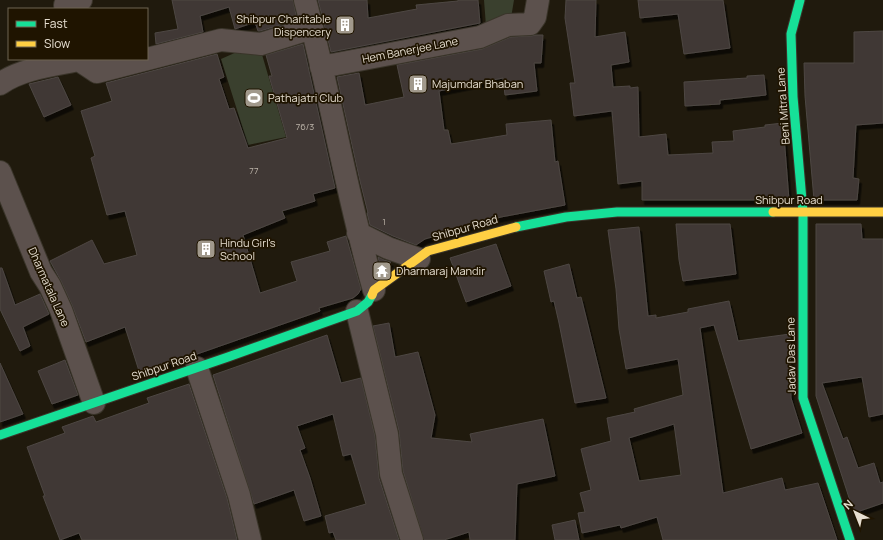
<svg xmlns="http://www.w3.org/2000/svg" width="883" height="540" viewBox="0 0 883 540" font-family="Manrope,sans-serif">
<style>
.green{fill:#3a402e}
.building{fill:#403835;stroke:#4d4743;fill-rule:evenodd;filter:url(#shadow)}
.lines{fill:none;stroke-linecap:round;stroke-linejoin:round}
.street-casing{stroke:#3a352a;stroke-width:24}
.fast-casing{stroke:#3a352a;stroke-width:11}
.slow-casing{stroke:#3a352a;stroke-width:11}
.street{stroke:#5c514d;stroke-width:22}
.fast{stroke:#16e098;stroke-width:9}
.slow{stroke:#ffcf43;stroke-width:9}
.labels{text-anchor:middle;stroke-width:3.5;stroke-linejoin:round;paint-order:stroke}
.number-label{font-size:9px;fill:#bcb4a9}
.poi-label{font-size:11px;fill:#e6ded0;stroke:#1f1400;text-anchor:start}
.street-label{font-size:11px;fill:#e6ded0;stroke:#1f1400}
</style>
<defs>
<filter id="shadow"><feDropShadow dx="2.5" dy="4.5" stdDeviation="0" flood-color="#0009"/></filter>
</defs>
<rect width="100%" height="100%" fill="#201a0d"/>
<!-- green -->
<path class="green" d="M484 0H514L511 18 486 26Z
M239 51H261L286 137 248 145 221 59Z"/>
<!-- building -->
<path class="building" d="M172 0H293L297 20 260 31H258L255 22 235 29 229 7 200 16 203 32 156 44 155 33 178 29Z
M318 0H367L368 18 417 9 416 5 458 1V0H478L480 23 331 52Z
M566 0H596L595 37 625 32 629 62 611 65 613 87 630 86V88L638 87 639 137 666 134 668 155 713 153 712 142 734 141 733 131 765 127V125L783 123 789 200H642V181L618 184 612 111 574 116 570 83H575L565 18Z
M638 0H723L730 48 684 54 678 14 640 18Z
M883 31V123L856 125 853 178 859 179 857 200H814L805 96 804 63H854V32Z
M536 35H543L541 63H534L537 91 505 95 503 78 439 91 444 130H448L451 144 507 135 506 124 551 120 555 162 558 161 565 205 501 217 425 239 416 245 393 236 370 225 367 213H368L360 181 337 77 359 73 365 105 404 97 397 65 482 49 511 37 531 36Z
M303 44 335 188 313 194 315 201 282 211 285 218 243 235 260 293 297 281 291 262 330 251 327 242 346 236 361 289 358 294 353 298 319 308 320 311 140 374 125 327 86 342 72 305 61 281 50 261 92 240 104 264 137 255 125 211 107 215 91 158 95 156 81 111 112 101 106 83 217 54 224 77 219 79 229 109 234 108 248 148 287 138 269 76H272L266 55Z
M764 75 766 95 720 100V104L685 106 684 82 747 78V76Z
M58 77 71 105 44 117 29 84Z
M676 224H730L736 274 683 281 679 260Z
M816 224H861L862 239H883V414L869 417 862 377 822 383 843 439 847 437 858 468 874 463 880 483 883 482V503L854 513 816 396Z
M639 227 648 316 656 315V318L688 312V309L729 301 738 341 790 334 791 398 802 433 751 449 714 325 700 328 723 493 782 478 785 490 818 483 837 540H663L657 517 621 528 620 525 582 533 578 513 585 512 580 493 591 490 581 449 611 441 607 418 635 412 634 409 683 395 678 359 626 369 619 329 616 289 608 230ZM674 424 681 475 639 481 629 438Z
M496 244 511 286 466 302 450 258Z
M378 257 384 260 391 262 381 269Z
M569 264 577 298 581 297 606 398 575 403 559 323 554 301 551 302 544 271Z
M0 268H2L15 305 40 294 49 314 23 327 30 346 20 351 0 309Z
M389 323 395 357 418 352 435 415 431 438 472 442 470 434 543 419 555 476 517 484 515 540H470L469 532 444 540H424L403 471 399 431 373 326Z
M327 335 341 383 361 378 375 436 379 478 399 540H336L333 532 329 533 325 516 366 504 351 454 343 456 333 414 297 426 305 448 300 450 310 478 321 516 304 521 294 490 254 504 213 375Z
M65 360 78 395 52 404 38 371Z
M0 363 23 414 0 422Z
M189 384 227 498 237 540H82L79 533 60 540 43 496H45L27 447 65 433 62 427 93 416 96 422 149 403 147 398Z
M575 520 579 540H555L552 525Z"/>
<g class="lines">
<defs>
<path id="street" d="M305 0C331 96 346 194 374 290
M65 5 81 0
M321 67 480 37 508 25 530 24 535 17 538 0
M0 84C20 69 54 65 79 60L97 72 221 40 261 44 312 28
M0 172 41 272 50 286 61 310 94 403
M358 233 388 248 419 259
M357 311 387 434 391 474 412 540
M197 368 239 495 250 540"/>
<path id="fast" d="M800 0 791 34 793 97 803 212V398L850 540
M516 227 566 217 617 212H773
M0 435 228 357 357 311 368 302 372 295"/>
<path id="slow" d="M773 212H883
M372 295 374 290 428 251 516 227"/>
</defs>
<!-- street casing -->
<use href="#street" class="street-casing"/>
<!-- fast casing -->
<use href="#fast" class="fast-casing"/>
<!-- slow casing -->
<use href="#slow" class="slow-casing"/>
<!-- street -->
<use href="#street" class="street"/>
<!-- fast -->
<use href="#fast" class="fast"/>
<!-- slow -->
<use href="#slow" class="slow"/>
</g>
<!-- icons -->
<defs>
<symbol id="building-square" viewBox="-11 -11 22 22"><rect x="-9" y="-9" width="18" height="18" rx="4" fill="#a1998c" stroke="#1f1400"/><path d="M-4-6H4V6H1V3H-1V6H-4ZM-2.5-4.3h1.7v1.8h-1.7ZM.8-4.3h1.7v1.8H.8ZM-2.5-1h1.7V.8h-1.7ZM.8-1h1.7V.8H.8Z" fill="#fff"/></symbol>
<symbol id="stadium-square" viewBox="-11 -11 22 22"><rect x="-9" y="-9" width="18" height="18" rx="4" fill="#a1998c" stroke="#1f1400"/><path d="M0-5a6.5 5 0 1 0 0 10a6.5 5 0 1 0 0-10ZM-3.5-1.8h7v3.6h-7Z" fill="#fff"/></symbol>
<symbol id="temple-square" viewBox="-11 -11 22 22"><rect x="-9" y="-9" width="18" height="18" rx="4" fill="#a1998c" stroke="#1f1400"/><path d="M0-6L5-2H3V0L6.5 2.5H4V6H1.5V3h-3V6H-4V2.5H-6.5L-3 0V-2H-5Z" fill="#fff"/></symbol>
</defs>
<g fill-rule="evenodd">
<use href="#building-square" x="334" y="14" width="22" height="22"/>
<use href="#building-square" x="407" y="73" width="22" height="22"/>
<use href="#stadium-square" x="243" y="87" width="22" height="22"/>
<use href="#building-square" x="195" y="238" width="22" height="22"/>
<use href="#temple-square" x="371" y="260" width="22" height="22"/>
</g>
<g class="labels">
<!-- number labels -->
<g class="number-label">
<text x="305" y="130">76/3</text>
<text x="254" y="174">77</text>
<text x="384" y="225">1</text>
</g>
<!-- poi labels -->
<g class="poi-label">
<text x="331" y="23" text-anchor="end">Shibpur Charitable<tspan x="331" dy="13">Dispencery</tspan></text>
<text x="432" y="88">Majumdar Bhaban</text>
<text x="268" y="102">Pathajatri Club</text>
<text x="220" y="247">Hindu Girl's<tspan x="220" dy="13">School</tspan></text>
<text x="396" y="275">Dharmaraj Mandir</text>
</g>
<!-- street labels -->
<g class="street-label">
<text transform="translate(410 50) rotate(-11)" y="4">Hem Banerjee Lane</text>
<text transform="translate(783 106) rotate(-94)" y="4">Beni Mitra Lane</text>
<text x="789" y="204">Shibpur Road</text>
<text transform="translate(465 228) rotate(-16)" y="4">Shibpur Road</text>
<text transform="translate(49 287) rotate(66)" y="4">Dharmatala Lane</text>
<text transform="translate(791 356) rotate(-91)" y="4">Jadav Das Lane</text>
<text transform="translate(164 366) rotate(-19)" y="4">Shibpur Road</text>
</g>
</g>
<!-- legend -->
<rect x="8" y="8" width="140" height="52" fill="#1f1400" stroke="#6f6553"/>
<rect x="16" y="21" width="20" height="6" fill="#16e098" stroke="#6f6553"/>
<text x="44" y="28" font-size="12" fill="#e6ded0">Fast</text>
<rect x="16" y="41" width="20" height="6" fill="#ffcf43" stroke="#6f6553"/>
<text x="44" y="48" font-size="12" fill="#e6ded0">Slow</text>
<!-- north arrow -->
<g transform="translate(855 512) rotate(317)" stroke="#1f1400" stroke-width="3" paint-order="stroke">
<path d="M0-3L7 15L0 10L-7 15Z" fill="#e6ded0"/>
<text y="-6" font-size="11" font-weight="bold" text-anchor="middle" fill="#e6ded0">N</text>
</g>
</svg>
